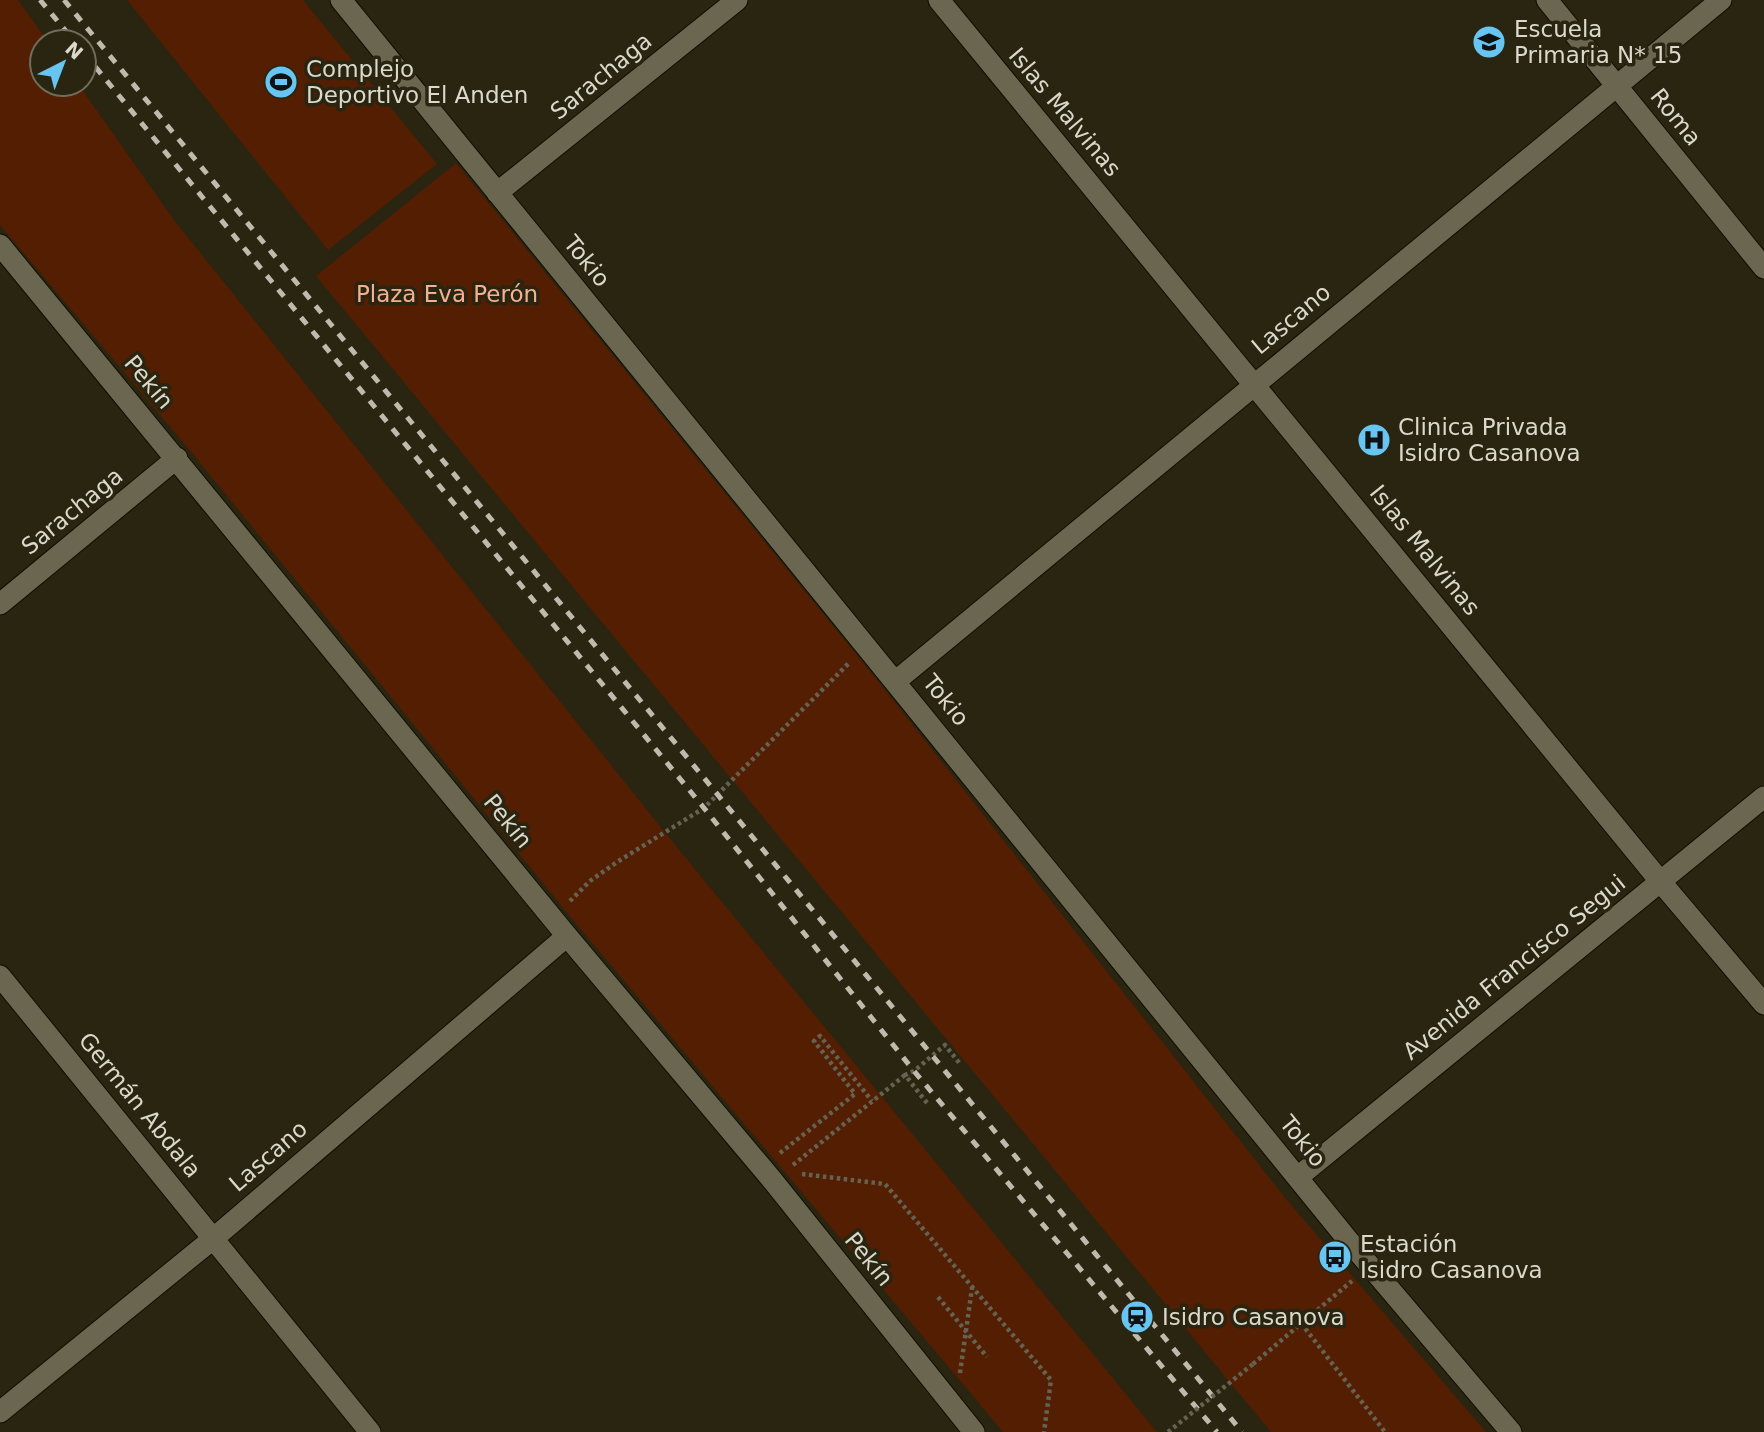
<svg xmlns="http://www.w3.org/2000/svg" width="1764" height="1432" viewBox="0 0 1764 1432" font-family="'DejaVu Sans',sans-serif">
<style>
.green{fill:#531e02}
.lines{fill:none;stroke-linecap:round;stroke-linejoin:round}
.minor-casing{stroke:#120e00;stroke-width:23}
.path{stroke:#666251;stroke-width:4.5;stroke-dasharray:3.5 3.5;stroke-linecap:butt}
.minor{stroke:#6b6650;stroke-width:21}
.rail{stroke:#bebbae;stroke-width:5;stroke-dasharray:9 9;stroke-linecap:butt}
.path-bridge{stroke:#666251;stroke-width:4.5;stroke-dasharray:3.5 3.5;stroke-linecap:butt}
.labels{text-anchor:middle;stroke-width:7;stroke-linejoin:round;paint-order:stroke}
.poi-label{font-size:23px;fill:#dbd8cc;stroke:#292511;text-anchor:start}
.street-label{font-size:23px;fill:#dbd8cc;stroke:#292511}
.park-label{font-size:23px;fill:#f5af91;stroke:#292511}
</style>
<rect width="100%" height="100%" fill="#292511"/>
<!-- green -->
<path class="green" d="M0 0H18L48 42H42V84H78L174 220 667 835 1157 1432H1003L573 920 192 453 0 225Z
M127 0H303L437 164 328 250Z
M456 163 882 686 1286 1199 1486 1432H1271L316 276Z"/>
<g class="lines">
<defs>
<path id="minor" d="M341 0 1348 1240 1511 1432
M939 0 1660 881 1764 1004
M1547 0 1764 268
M497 193 737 0
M0 245 567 936 773 1181 974 1432
M0 604 177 458
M896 681 1721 0
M0 976 370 1432
M1298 1177 1764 797
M0 1412 214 1238 567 936"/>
</defs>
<!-- minor casing -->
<use href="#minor" class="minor-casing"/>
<!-- path -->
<path class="path" d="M570 901 590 881 617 862 704 808 849 663
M927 1103 905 1075 914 1071 945 1045 960 1064
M780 1153 855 1094 814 1041 820 1036 872 1101
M793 1165 905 1075
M802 1174 885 1184 1051 1380 1044 1432
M938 1297 987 1357
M1301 1323 1385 1432
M1253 1364 1352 1281
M960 1373 972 1288"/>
<!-- minor -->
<use href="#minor" class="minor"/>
<!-- rail -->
<path class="rail" d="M40 0 75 42
M64 0 1242 1432
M84 53 704 808 914 1071 1217 1432"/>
<!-- path-bridge -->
<path class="path-bridge" d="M1168 1432 1253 1364"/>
</g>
<!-- icons -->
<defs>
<symbol id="school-disc" viewBox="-11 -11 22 22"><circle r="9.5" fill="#68c4f0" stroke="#292511"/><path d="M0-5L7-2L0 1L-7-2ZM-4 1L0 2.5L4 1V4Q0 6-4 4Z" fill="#111"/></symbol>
<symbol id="stadium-disc" viewBox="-11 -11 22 22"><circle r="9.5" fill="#68c4f0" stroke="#292511"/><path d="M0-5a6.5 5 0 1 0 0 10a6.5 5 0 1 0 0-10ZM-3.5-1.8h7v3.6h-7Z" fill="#111"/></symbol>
<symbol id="hospital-disc" viewBox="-11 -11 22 22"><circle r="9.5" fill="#68c4f0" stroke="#292511"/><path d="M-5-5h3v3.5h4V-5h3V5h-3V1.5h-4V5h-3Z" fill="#111"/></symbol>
<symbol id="bus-disc" viewBox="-11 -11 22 22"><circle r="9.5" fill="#68c4f0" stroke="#292511"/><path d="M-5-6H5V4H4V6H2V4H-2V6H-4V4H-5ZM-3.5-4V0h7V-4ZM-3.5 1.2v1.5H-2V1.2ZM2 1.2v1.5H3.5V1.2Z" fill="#111"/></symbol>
<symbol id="station-disc" viewBox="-11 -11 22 22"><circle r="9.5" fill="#68c4f0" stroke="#292511"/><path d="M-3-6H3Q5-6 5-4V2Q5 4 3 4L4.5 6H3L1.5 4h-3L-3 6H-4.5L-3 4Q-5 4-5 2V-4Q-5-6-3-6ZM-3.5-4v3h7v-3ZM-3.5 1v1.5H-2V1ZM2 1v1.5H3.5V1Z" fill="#111"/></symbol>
</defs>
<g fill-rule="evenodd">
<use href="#school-disc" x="1470" y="23" width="38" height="38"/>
<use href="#stadium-disc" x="262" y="63" width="38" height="38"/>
<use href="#hospital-disc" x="1355" y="421" width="38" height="38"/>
<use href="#bus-disc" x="1316" y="1238" width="38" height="38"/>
<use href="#station-disc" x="1118" y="1298" width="38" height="38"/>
</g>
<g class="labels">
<!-- poi labels -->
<g class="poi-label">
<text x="1514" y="37">Escuela<tspan x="1514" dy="26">Primaria N* 15</tspan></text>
<text x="306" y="77">Complejo<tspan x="306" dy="26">Deportivo El Anden</tspan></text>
<text x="1398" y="435">Clinica Privada<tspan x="1398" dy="26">Isidro Casanova</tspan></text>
<text x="1360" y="1252">Estación<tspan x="1360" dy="26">Isidro Casanova</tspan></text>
<text x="1162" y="1325">Isidro Casanova</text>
</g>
<!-- street labels -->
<g class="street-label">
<text transform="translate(601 76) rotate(-39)" y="8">Sarachaga</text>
<text transform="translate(1065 112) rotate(50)" y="8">Islas Malvinas</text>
<text transform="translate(1676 117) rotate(51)" y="8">Roma</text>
<text transform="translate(587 261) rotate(51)" y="8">Tokio</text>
<text transform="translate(1291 319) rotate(-40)" y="8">Lascano</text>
<text transform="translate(149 382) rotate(50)" y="8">Pekín</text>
<text transform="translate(72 511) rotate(-39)" y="8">Sarachaga</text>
<text transform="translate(1425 550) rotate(51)" y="8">Islas Malvinas</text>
<text transform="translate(946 700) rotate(51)" y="8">Tokio</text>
<text transform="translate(508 821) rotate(51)" y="8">Pekín</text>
<text transform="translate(1514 967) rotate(-39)" y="8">Avenida Francisco Segui</text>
<text transform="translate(140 1105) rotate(51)" y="8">Germán Abdala</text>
<text transform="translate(1303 1141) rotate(51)" y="8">Tokio</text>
<text transform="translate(268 1156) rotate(-41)" y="8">Lascano</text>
<text transform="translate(869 1259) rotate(51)" y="8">Pekín</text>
</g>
<!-- park labels -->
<g class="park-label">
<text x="447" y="302">Plaza Eva Perón</text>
</g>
</g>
<!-- north arrow -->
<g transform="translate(63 63) rotate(42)"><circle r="33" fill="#292511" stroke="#706d5c" stroke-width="2"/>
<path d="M0-5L12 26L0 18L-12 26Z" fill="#68c4f0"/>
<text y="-10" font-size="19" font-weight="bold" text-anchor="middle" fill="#dbd8cc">N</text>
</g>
</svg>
